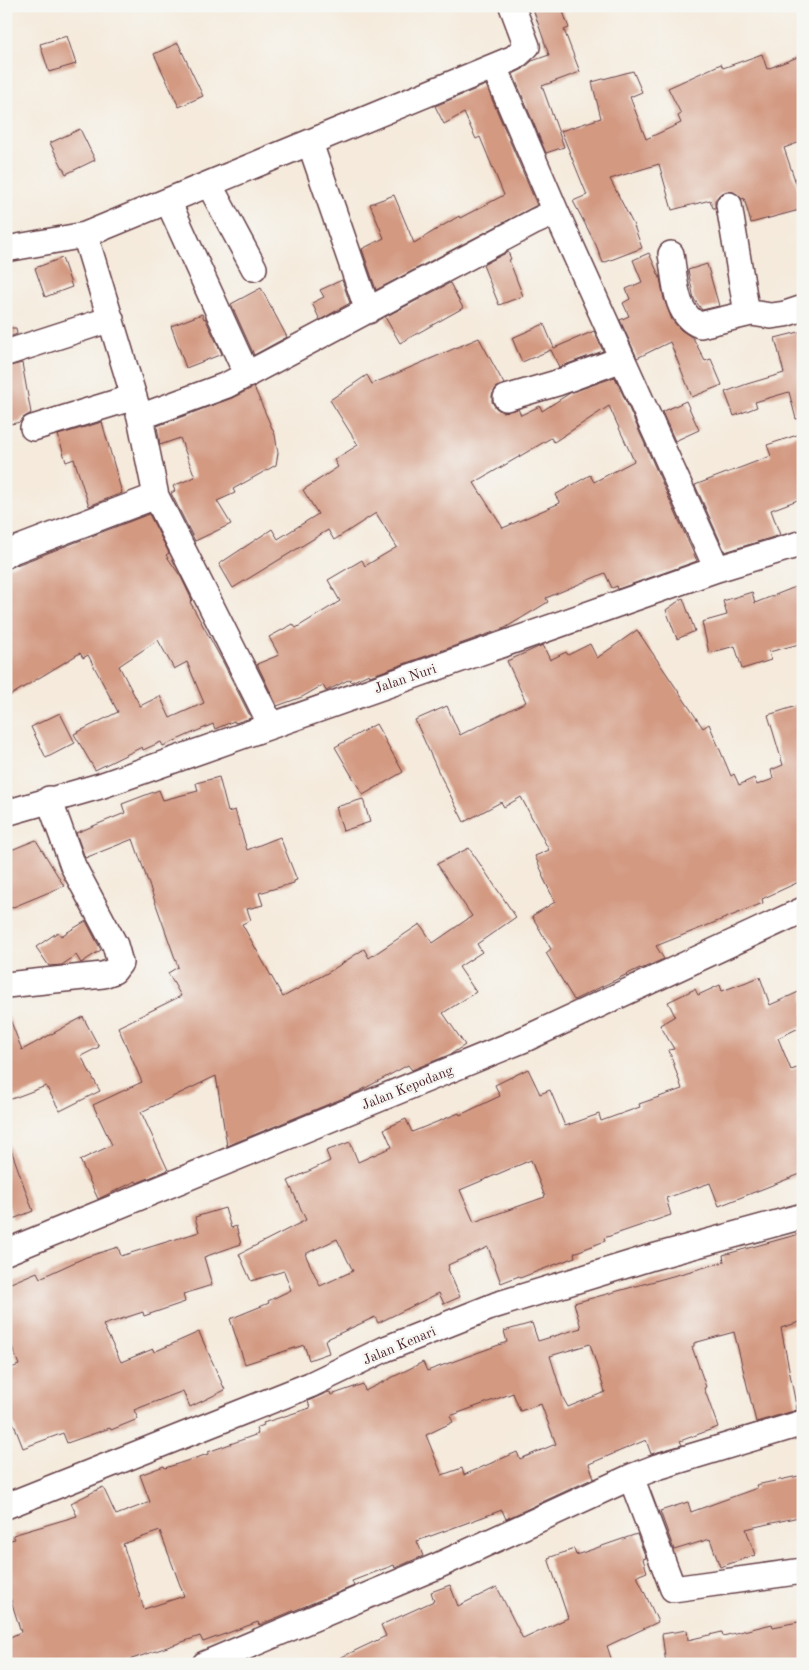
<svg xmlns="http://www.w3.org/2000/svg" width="809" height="1670" viewBox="0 0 809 1670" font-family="'Old Standard TT',serif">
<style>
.building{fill:#d39981;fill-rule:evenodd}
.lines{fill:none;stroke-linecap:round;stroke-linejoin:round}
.minor-casing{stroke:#643d45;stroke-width:28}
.minor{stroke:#fff;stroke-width:25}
.labels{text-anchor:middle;stroke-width:5;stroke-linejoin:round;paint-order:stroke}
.street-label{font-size:14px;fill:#4a1f2b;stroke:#f6f6f2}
</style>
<rect width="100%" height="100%" fill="#f6f6f2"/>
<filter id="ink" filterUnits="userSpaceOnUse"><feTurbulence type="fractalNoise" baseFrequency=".02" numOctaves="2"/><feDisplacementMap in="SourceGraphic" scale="10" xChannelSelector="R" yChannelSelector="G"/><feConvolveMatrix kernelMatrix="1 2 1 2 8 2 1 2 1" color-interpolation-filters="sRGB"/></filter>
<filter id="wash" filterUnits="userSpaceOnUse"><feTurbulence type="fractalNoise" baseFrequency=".0096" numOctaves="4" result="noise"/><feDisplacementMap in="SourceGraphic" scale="20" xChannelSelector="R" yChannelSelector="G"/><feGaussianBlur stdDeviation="1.12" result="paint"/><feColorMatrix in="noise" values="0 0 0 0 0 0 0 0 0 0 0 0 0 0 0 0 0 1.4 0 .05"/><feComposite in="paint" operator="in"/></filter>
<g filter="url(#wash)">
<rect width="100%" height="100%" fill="#f5eadb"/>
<g id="blocks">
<!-- building -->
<path class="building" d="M532 6H561L569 28 564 30 580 72 542 86 564 147 546 153 513 74 523 69 532 61 549 55Z
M67 36 76 64 49 72 40 44Z
M178 43 203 96 179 107 154 54Z
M762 54 767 69 803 55V141L784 148 803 204V209L751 223 744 198 742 199 734 192 727 191 720 194 715 200V208H713L710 200 672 210 659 164 610 179 634 226 642 248 603 263 596 245 573 201 587 195 561 131 601 118 592 82 633 71 642 92 630 97 646 139 681 123 678 116 681 114 668 88 721 64 723 68Z
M486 85 537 205 376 290 362 249 384 238 370 204 394 195 414 243 459 216 460 218 504 195 480 137 476 139 464 113 444 124 435 106Z
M80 129 95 160 66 174 50 143Z
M508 252 511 259 509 260 523 296 499 305 483 265Z
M649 253 660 278 664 299 672 320 681 330 693 338 705 361 711 359 722 385 692 397 670 342 637 358 620 320 629 316 623 303 630 299 626 289 642 282 633 260Z
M62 258 72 287 45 297 35 268Z
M707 264 719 306 702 310 694 299 688 270Z
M342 280 350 303 320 320 312 303 324 297 320 290Z
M450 283 463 308 400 343 385 317Z
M261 288 287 337 254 355 231 304Z
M202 314 204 319 205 318 222 354 186 368 171 326Z
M544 324 554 348 594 331 603 351 559 367 551 350 522 362 512 338Z
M6 328H16L17 334 6 338Z
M803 331V418L796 419 789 392 755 402 757 407 734 416 725 392 747 384 784 373 775 338Z
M479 338 504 384 496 388 492 395V402L496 408 502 412 518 409 521 415 540 406 542 411 570 393 615 377 697 561 618 589 617 586 612 588 605 573 546 598 548 602 505 628 370 676 369 674 351 682 350 679 326 691 323 685 302 697 277 706 257 664 279 655 269 637 293 624 296 628 340 601 328 580 362 560 365 566 397 547 376 513 334 540 328 530 233 588 219 564 272 529 278 539 318 514 303 490 338 467 334 460 358 445 330 400 367 375 372 384ZM609 406 634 461 594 482 590 475 555 495 560 503 503 528 474 483 551 438 554 442Z
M22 363 31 413 23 418 20 422 11 424 6 396V367Z
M254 387 275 435 278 453 276 465 233 489 235 493 217 501 231 524 195 541 171 493 175 491 173 486 195 477 180 438 160 445 157 426 232 398Z
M686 401 699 430 675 441 662 412Z
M102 422 122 493 89 506 74 459 66 462 58 435Z
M803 433V498L771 510 780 535 725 552 695 485 771 456 767 445Z
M149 514 169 553 166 555 181 577 192 600 190 602 223 662 251 718 235 723 234 721 215 729 213 724 163 746 161 742 143 750 142 747 95 770 74 734 118 712 88 655 83 658 80 653 6 698V569ZM158 640 174 669 187 662 204 703 170 718 160 696 140 706 119 666Z
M803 584V643L769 652 771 660 742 669 735 646 709 653 702 622 727 615 723 601 752 592 755 603Z
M683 598 695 631 677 639 666 610Z
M637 630 703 728 709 724 731 776 734 774 739 785 754 778 757 785 773 779 771 770 783 765 768 715 803 704V880L762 899 763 903 656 946 664 959 641 969 640 968 574 1000 546 953 551 949 532 916 555 902 542 875 543 874 535 856 549 850 521 797 504 807 501 802 464 822 438 771 415 720 447 706 460 735 526 702 507 661 543 645 550 660 566 652 568 655 590 644 597 658Z
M60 713 75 743 46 758 31 727Z
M376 724 403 772 363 795 335 747Z
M219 777 228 812 235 810 247 850 280 837 297 880 294 881V883L259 893 263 905 247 909 251 920 242 924 283 997 329 972 364 949 369 958 420 924 433 943 472 916 437 864 469 848 516 917 477 944 482 952 459 967 476 992 443 1013 465 1045 451 1054 412 1070 408 1065 358 1092 227 1146 216 1076 141 1112 168 1170 137 1183 136 1181 98 1199 80 1160 112 1145 93 1105 142 1082 118 1027 181 996 168 973 178 967 133 839 85 858 76 833 125 813 122 804 159 790 163 800 198 791 196 783Z
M363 799 370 822 343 831 336 807Z
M36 840 64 886 6 910V852Z
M86 921 101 950 81 963 76 955 62 965 49 966 36 947 58 932 61 936Z
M760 977 770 1005 803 990V1026L778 1038 791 1070 803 1066V1173L719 1206 710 1183 666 1198 671 1215 604 1238 605 1241 574 1253 575 1257 520 1278 519 1276 501 1283 488 1247 448 1265 449 1268 448 1269 460 1297 444 1304 439 1293 378 1323 375 1317 325 1340 329 1353 309 1360 304 1345 245 1364 230 1319 269 1303 268 1301 291 1290 284 1271 251 1281 239 1254 306 1220 288 1181 330 1161 326 1151 350 1142 358 1162 392 1147 384 1129 406 1119 412 1132 459 1113 460 1115 500 1096 495 1085 528 1069 540 1094 550 1090 565 1126 599 1114 601 1121 640 1107 639 1104 682 1089 669 1050 674 1049 660 1025 675 1016 668 1002 695 989 698 995 720 985 722 991ZM531 1160 545 1197 474 1222 460 1190ZM337 1239 353 1271 320 1286 305 1254Z
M6 1014H8L22 1050 83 1017 99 1047 81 1056 100 1091 60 1111 46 1086 6 1101Z
M6 1144H9L33 1211 13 1219 6 1200Z
M225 1208 231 1228 236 1226 241 1244 204 1257 212 1285 183 1294 185 1302 144 1316 143 1312 103 1325 121 1362 153 1349 154 1352 199 1332 225 1390 190 1407 183 1391 134 1410 138 1419 111 1430 110 1428 67 1443 63 1433 23 1448 6 1404V1370L19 1365 6 1331V1285L37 1272 40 1278 86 1257 118 1247 121 1256 199 1232 195 1217Z
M803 1233V1321L781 1328 797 1410 756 1422 734 1332 694 1343V1346L692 1347 706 1387 704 1388 718 1427 680 1441 682 1445 651 1454 646 1440 589 1464 594 1478 506 1519 502 1510 417 1541 423 1556 395 1568 394 1565 352 1581 354 1586 259 1625 258 1622 203 1642 200 1636 117 1664H10L6 1655V1639L21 1632 6 1585V1541L15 1539 13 1535 77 1516 71 1503 103 1487 116 1515 150 1502 140 1475 164 1466 165 1468 208 1454V1452L258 1434 256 1428 264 1425 263 1423 310 1408 308 1401 326 1393 330 1392 331 1395 363 1384 365 1391 423 1362 427 1371 507 1342 504 1331 532 1323 538 1341 581 1328 574 1303 724 1262 723 1255ZM590 1344 605 1392 568 1407 563 1398 550 1356ZM513 1393 520 1411 541 1404 556 1444 520 1459 517 1452 464 1475 462 1468 442 1475 426 1435 453 1422 450 1416ZM160 1531 184 1596 144 1609 123 1544Z
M803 1475V1516L746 1529 755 1555 720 1567 710 1539 674 1550 660 1511 688 1502 691 1512 757 1488 756 1485Z
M637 1534 646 1558 643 1559 647 1572 637 1576 658 1622 607 1646 613 1664H327L386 1636 381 1625 434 1601 431 1592 450 1585 458 1606 497 1587 523 1639 568 1618 548 1558 574 1549 576 1555Z
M803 1621V1664H666L662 1634 687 1630 688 1640 722 1632 723 1636 772 1624 773 1627Z"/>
</g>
</g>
<g filter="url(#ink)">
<use href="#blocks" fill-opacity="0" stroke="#643d45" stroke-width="1"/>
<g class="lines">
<defs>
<path id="minor" d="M494 67 556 212
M310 143 368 311
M209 184 254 268
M168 201 247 375
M729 205 747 314
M85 235 140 417 156 496 271 725
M6 249 85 235 514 58 527 46 512 6
M671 254C675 276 674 316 700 325L751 313 771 316 785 314 803 308
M6 353 111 319
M506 398 557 383 622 359
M140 417 227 385 534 222 556 212 717 569
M33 428 134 397
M6 555 12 551 156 496
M6 813 100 786 717 569 803 543
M6 985 103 975 114 971 120 963 115 945 73 866 49 799
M6 1252 525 1039 803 910
M631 1477 673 1589 803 1571
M6 1506 310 1385 385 1349 496 1305 649 1258 803 1216
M205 1664 435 1567 631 1477 657 1467 803 1423"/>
</defs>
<!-- minor casing -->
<use href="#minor" class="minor-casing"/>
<!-- minor -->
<use href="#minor" class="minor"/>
</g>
</g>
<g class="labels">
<!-- street labels -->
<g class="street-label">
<text transform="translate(405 678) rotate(-19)" y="5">Jalan Nuri</text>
<text transform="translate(407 1087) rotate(-22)" y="5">Jalan Kepodang</text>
<text transform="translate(399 1345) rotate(-23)" y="5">Jalan Kenari</text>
</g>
</g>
<!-- margin -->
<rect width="809" height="1670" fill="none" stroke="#f6f6f2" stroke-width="25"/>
</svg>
